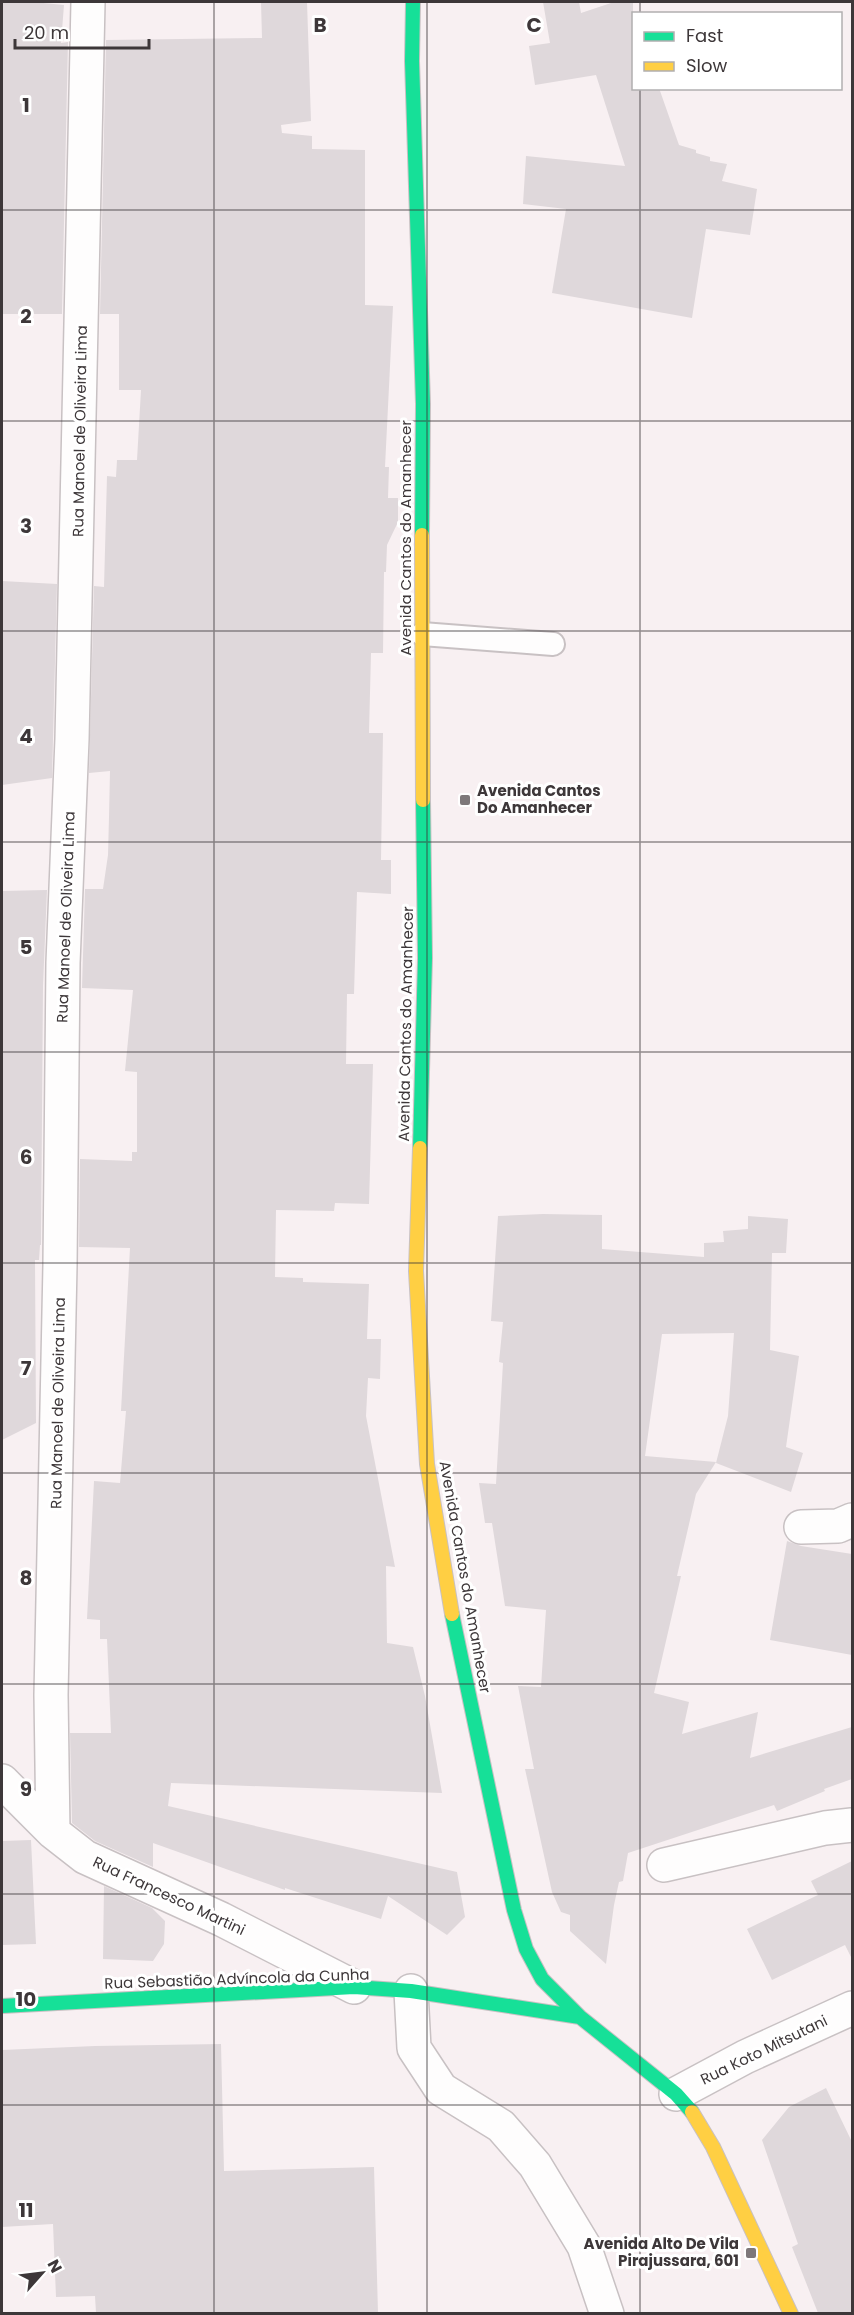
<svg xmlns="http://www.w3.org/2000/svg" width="854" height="2315" viewBox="0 0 854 2315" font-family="Poppins,sans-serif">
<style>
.building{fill:#dfd8db}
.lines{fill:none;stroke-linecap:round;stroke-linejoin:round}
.lane-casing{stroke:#c8c1c3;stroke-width:26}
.street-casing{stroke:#c8c1c3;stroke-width:36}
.fast-casing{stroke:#c8c1c3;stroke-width:16}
.slow-casing{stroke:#c8c1c3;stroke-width:16}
.lane{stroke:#fefdfd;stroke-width:22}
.street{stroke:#fefdfd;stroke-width:33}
.fast{stroke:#16e098;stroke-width:14}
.slow{stroke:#ffcf43;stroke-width:14}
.grid{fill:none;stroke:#3d3739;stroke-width:1.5;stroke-opacity:0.55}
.poi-dot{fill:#7e787a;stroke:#fff;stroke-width:2}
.labels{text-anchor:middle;stroke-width:6;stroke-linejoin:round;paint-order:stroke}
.street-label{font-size:15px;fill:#3d3739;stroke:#fff}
.poi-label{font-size:15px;font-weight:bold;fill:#3d3739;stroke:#fff;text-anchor:start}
.grid-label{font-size:20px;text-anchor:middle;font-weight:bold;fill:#3d3739;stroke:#fff;stroke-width:6;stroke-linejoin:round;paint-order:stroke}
</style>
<rect width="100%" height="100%" fill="#f8f0f2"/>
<!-- building -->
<path class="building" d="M2 2H33L64 5 61 43 68 42 62 314H2Z
M261 2H307L311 121 281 125 282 133 312 136V149L365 150V305L393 306 385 467H389L388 498H398V522L387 545 386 572H384L383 653H371L369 733H383L381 860H391V894L357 892 354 994H347L346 1064H373L369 1204 335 1203 334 1211 276 1210 275 1277 303 1278V1282L369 1284 367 1339H381L380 1379 368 1378 366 1416 395 1567 386 1566 387 1643 413 1647 425 1696 442 1793 171 1783 168 1806 457 1872 465 1917 447 1935 388 1896 381 1919 285 1888V1890L153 1843V1867L95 1841 72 1823 70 1733H111L107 1639H100V1620L87 1619 94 1481 120 1483 126 1411H121L130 1248 79 1247 80 1159 132 1161V1152H137V1072L125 1071 133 990 82 988 85 889H103L108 855 109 817 110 771 89 773 94 586 104 587 107 476 116 477 117 460H137L141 390H119V314H100L106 40 262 38Z
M543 2H579L581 13 614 2H633V88H659L679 145 696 150V153L710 157V161L727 164 722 181 757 189 750 235 706 229 692 318 552 293 566 209 523 204 526 156 625 166 596 75 535 85 529 46 550 43Z
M2 581 57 584 52 778 2 785Z
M47 890 43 986 41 1245H40L39 1260H35L36 1423 2 1440V891Z
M543 1214 602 1215V1249L704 1257V1243L724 1242 723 1231 748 1229V1216L788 1219 786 1253H772L770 1350 799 1356 786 1447 803 1453 791 1492 716 1463 728 1416 734 1333 662 1334 645 1456 716 1462 696 1494 677 1576H681L654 1693 689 1702 682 1734 758 1712 750 1758 852 1727V1779L824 1789 825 1791 777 1811 774 1805 628 1853 623 1881 619 1882 614 1905 606 1964 570 1931V1915L561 1912 552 1892 525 1769H534L518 1686 541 1687 546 1610 505 1606 492 1523H485L479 1483 496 1484 503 1363 499 1362 503 1322 491 1321 498 1216Z
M787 1541 801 1546 852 1554V1655L770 1640Z
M31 1840 36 1944 2 1945V1841Z
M852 1861V1959L845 1945 772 1980 747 1929 818 1895 811 1881Z
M104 1886 152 1908 165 1921 164 1944 153 1961 103 1959Z
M221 2044 224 2171 374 2167 378 2313H96L95 2296 56 2297 53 2224 2 2227V2050L95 2046Z
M826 2088 852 2142V2313H818L792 2247 798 2244 762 2140 789 2107Z"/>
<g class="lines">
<defs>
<path id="lane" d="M422 634 553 644"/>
<path id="street" d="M801 1527 838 1526 852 1520
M2 1781 53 1832 85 1857 221 1919 354 1987
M53 1832 51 1695 60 1265 63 963 72 739 88 2
M664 1865 825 1828 852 1825
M411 1991 414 2048 441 2089 501 2126 535 2165 584 2246 607 2314
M676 2094 745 2057 852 2008"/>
<path id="fast" d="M413 2 412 61 423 404 422 535
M420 1148 425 958 423 800
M452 1614 514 1910 526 1949 542 1979 580 2017 676 2094 692 2112
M2 2006 354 1987 411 1991 580 2017"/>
<path id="slow" d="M422 535 423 800
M420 1148 416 1271 427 1464 452 1614
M692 2112 713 2147 791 2314"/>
</defs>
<!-- lane casing -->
<use href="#lane" class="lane-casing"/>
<!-- street casing -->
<use href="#street" class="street-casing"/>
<!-- fast casing -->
<use href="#fast" class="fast-casing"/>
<!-- slow casing -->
<use href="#slow" class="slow-casing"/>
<!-- lane -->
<use href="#lane" class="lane"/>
<!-- street -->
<use href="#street" class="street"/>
<!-- fast -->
<use href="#fast" class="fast"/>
<!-- slow -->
<use href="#slow" class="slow"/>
</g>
<!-- grid -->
<path class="grid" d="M214 2V2314M427 2V2314M640 2V14M640 88V2314M2 210H852M2 421H852M2 631H852M2 842H852M2 1052H852M2 1263H852M2 1473H852M2 1684H852M2 1894H852M2 2105H852"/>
<!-- markers -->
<g class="poi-dot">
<rect x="459" y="794" width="12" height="12" rx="3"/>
<rect x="745" y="2247" width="12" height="12" rx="3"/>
</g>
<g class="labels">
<!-- street labels -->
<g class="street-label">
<text transform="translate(80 431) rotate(-89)" y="5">Rua Manoel de Oliveira Lima</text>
<text transform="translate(406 538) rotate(-90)" y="5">Avenida Cantos do Amanhecer</text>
<text transform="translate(66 917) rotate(-88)" y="5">Rua Manoel de Oliveira Lima</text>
<text transform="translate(406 1024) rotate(-89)" y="5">Avenida Cantos do Amanhecer</text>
<text transform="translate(58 1403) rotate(-89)" y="5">Rua Manoel de Oliveira Lima</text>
<text transform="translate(465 1577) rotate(80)" y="5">Avenida Cantos do Amanhecer</text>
<text transform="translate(169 1896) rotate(25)" y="5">Rua Francesco Martini</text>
<text transform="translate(237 1979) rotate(-2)" y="5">Rua Sebastião Advíncola da Cunha</text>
<text transform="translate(764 2050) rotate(-26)" y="5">Rua Koto Mitsutani</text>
</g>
<!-- poi labels -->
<g class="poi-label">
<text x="477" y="796">Avenida Cantos<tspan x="477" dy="17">Do Amanhecer</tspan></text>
<text x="739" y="2249" text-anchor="end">Avenida Alto De Vila<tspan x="739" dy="17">Pirajussara, 601</tspan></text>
</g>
</g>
<g class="grid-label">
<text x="320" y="32">B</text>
<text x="534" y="32">C</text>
<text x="26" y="112">1</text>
<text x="26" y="323">2</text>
<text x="26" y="533">3</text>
<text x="26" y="743">4</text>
<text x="26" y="954">5</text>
<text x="26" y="1164">6</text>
<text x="26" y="1375">7</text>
<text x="26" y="1585">8</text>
<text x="26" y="1796">9</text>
<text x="26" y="2006">10</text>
<text x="26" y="2217">11</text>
</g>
<!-- border -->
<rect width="854" height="2315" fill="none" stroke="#3d3739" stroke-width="6"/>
<!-- legend -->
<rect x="632" y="12" width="210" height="78" fill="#ffffff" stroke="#b1afb0" stroke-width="1.5"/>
<rect x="644" y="32" width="30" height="9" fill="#16e098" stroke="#b1afb0" stroke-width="1.5"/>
<text x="686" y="42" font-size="18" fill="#3d3739">Fast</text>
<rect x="644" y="62" width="30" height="9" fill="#ffcf43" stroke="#b1afb0" stroke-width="1.5"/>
<text x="686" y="72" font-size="18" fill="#3d3739">Slow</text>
<!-- north arrow -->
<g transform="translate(42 2273) rotate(62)" stroke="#ffffff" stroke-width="4.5" paint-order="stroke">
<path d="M0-4.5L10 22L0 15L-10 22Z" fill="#3d3739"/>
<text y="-9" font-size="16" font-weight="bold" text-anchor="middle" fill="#3d3739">N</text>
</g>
<!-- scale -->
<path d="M15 39v9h134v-9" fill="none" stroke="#3d3739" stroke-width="3"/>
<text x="24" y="39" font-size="18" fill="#3d3739" stroke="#ffffff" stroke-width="4.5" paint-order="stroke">20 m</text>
</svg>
